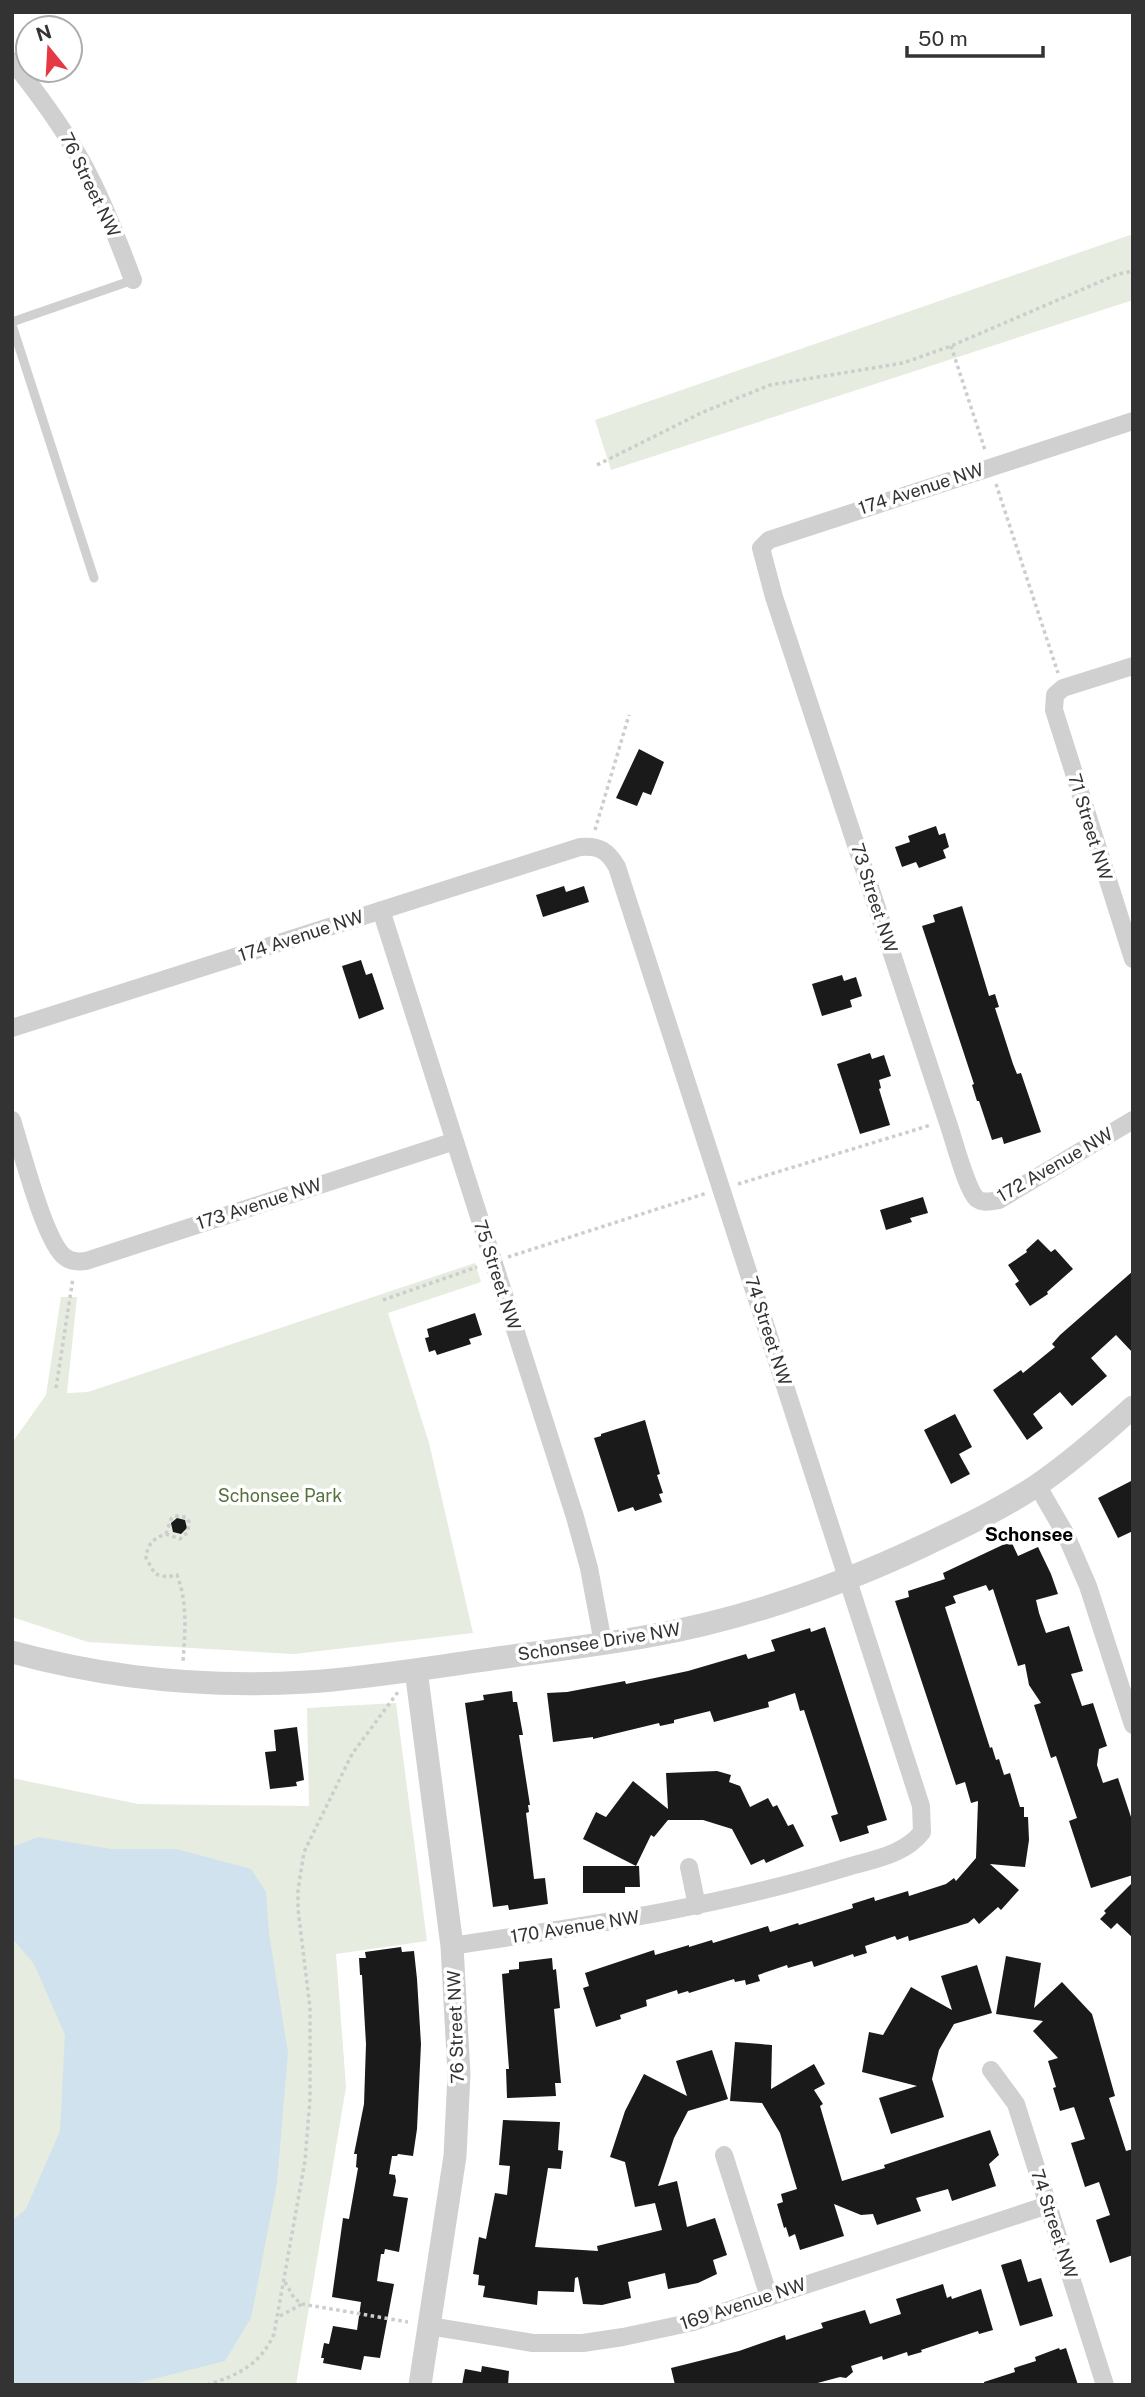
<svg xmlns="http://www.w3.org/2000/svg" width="1145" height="2397" viewBox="0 0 1145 2397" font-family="'Public Sans',sans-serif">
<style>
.green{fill:#e6ecdf}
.water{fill:#cfe2ee}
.building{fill:#1a1a1a}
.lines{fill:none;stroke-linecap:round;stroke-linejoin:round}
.path{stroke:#cdcdcd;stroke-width:3.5;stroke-dasharray:3.5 3.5;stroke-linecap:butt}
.service{stroke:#d0d0d0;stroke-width:9}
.minor{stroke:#d0d0d0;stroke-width:18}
.tertiary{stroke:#d0d0d0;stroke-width:23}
.labels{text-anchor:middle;stroke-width:7;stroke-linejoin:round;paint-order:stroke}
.street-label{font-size:18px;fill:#333;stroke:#fff}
.park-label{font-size:18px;fill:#56703f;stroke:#fff}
.neighbourhood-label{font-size:19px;font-weight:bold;fill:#000;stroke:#fff}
</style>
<rect width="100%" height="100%" fill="#fff"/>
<!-- green -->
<path class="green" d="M1133 234V300L611 470 595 420Z
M475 1263 481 1282 388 1313 429 1443 473 1633 294 1654 88 1642 12 1617V1443L46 1395 61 1297H77L67 1393 88 1392Z
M396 1703 427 1941 336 1954 346 2087 296 2385H12V1778L138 1804 309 1806 307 1708Z"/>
<!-- water -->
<path class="water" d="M38 1837 111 1849H176L251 1869 266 1892 269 1933 288 2053 277 2183 251 2318 225 2361 130 2385H12V2221L26 2209 60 2131 65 2035 34 1964 12 1938V1847Z"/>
<!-- building -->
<path class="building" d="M639 749 664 762 651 795 643 792 637 806 616 798Z
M936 826 939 835 945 833 949 847 943 850 946 858 919 868 916 862 902 867 895 847 910 842 908 836Z
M564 886 566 892 584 886 589 902 543 917 536 895Z
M962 906 989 996 995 994 999 1007 995 1008 1013 1064 1017 1074 1021 1073 1041 1132 1004 1144 1002 1137 992 1140 979 1101H977L972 1085 974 1084 922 926 935 922 933 915Z
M361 960 366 975 372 973 384 1009 359 1019 342 966Z
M842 975 844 981 856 977 862 996 850 1000 852 1007 822 1016 812 984Z
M870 1053 872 1059 884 1055 891 1076 879 1080 881 1088 879 1089 890 1125 860 1134 837 1064Z
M923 1197 928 1213 910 1218 912 1222 886 1230 880 1210Z
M1038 1239 1051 1252 1055 1249 1073 1269 1047 1292 1048 1294 1030 1306 1015 1284 1019 1281 1008 1265 1027 1252 1026 1250Z
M1133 1271V1353L1116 1335 1091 1358 1107 1376 1072 1406 1060 1392 1033 1414 1043 1428 1027 1440 993 1390 1021 1370 1023 1373 1055 1347 1052 1344 1060 1335Z
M475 1313 482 1335 469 1339 471 1344 437 1355 435 1350 429 1352 425 1338 429 1337 427 1329Z
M955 1414 972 1447 959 1454 970 1474 951 1484 924 1430Z
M645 1420 660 1474 657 1475 663 1493 659 1494 662 1502 635 1511 633 1507 618 1512 594 1438 601 1436V1434Z
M1133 1480V1531L1118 1538 1098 1498Z
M177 1518 185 1520 187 1528 181 1534 173 1532 171 1523Z
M1011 1541 1018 1556 1038 1547 1051 1574 1058 1594 1036 1600 1039 1613 1046 1633 1069 1626 1083 1671 1071 1674 1082 1706 1093 1703 1107 1746 1099 1749 1097 1765 1103 1783 1118 1778 1133 1823V1875L1091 1888 1069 1821 1077 1818 1056 1756 1051 1758 1034 1705 1041 1703 1029 1685 1025 1664 1018 1666 993 1589 989 1591 986 1585 953 1596 956 1603 945 1607 990 1748 992 1747 996 1760 999 1759 1004 1775 1010 1773 1020 1807H1024V1817H1028L1029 1840 1025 1867 990 1864 1019 1890 1001 1910 998 1907 979 1924 974 1918 968 1923 909 1941 908 1936 897 1940 895 1936 865 1946 867 1953 854 1957 853 1954 814 1967 812 1961 788 1968 787 1965 758 1975 760 1981 746 1985 745 1980 735 1982 734 1979 689 1993 688 1991 678 1994 677 1990 646 2000 647 2006 620 2015 621 2019 596 2027 583 1988 589 1986 585 1973 654 1950 655 1955 689 1945V1947L712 1940 713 1943 768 1926 770 1932 798 1923 799 1925 853 1908 852 1904 874 1897 875 1901 908 1891 909 1896 946 1884 954 1878 956 1881 976 1858 978 1801 971 1803 965 1782 956 1785 895 1601 909 1597 908 1591 945 1579 943 1573Z
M825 1627 887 1820 867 1826 869 1833 840 1842 831 1816 838 1814 804 1710 800 1711 795 1693 768 1702 769 1707 714 1722 710 1711 674 1720V1723L660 1726 659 1723 593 1739V1737L553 1742 547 1693 567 1692 625 1681 626 1684 688 1671 746 1654 748 1659 775 1651 771 1640 810 1628 811 1632Z
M512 1691 513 1702H517L523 1735H519L530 1805H528L529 1812 526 1813 534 1879 545 1878 548 1904 509 1910 508 1905 493 1907 465 1703 484 1700 483 1695Z
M297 1727 304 1780 296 1782 297 1786 270 1789 265 1752 276 1751 274 1730Z
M717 1771 731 1775 729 1782 740 1786 750 1807 768 1798 773 1807 777 1805 788 1826 793 1824 804 1846 766 1863 764 1859 751 1865 732 1829 703 1820H668L654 1837 651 1835 636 1866H639L640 1887H625V1893H583V1866H636L583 1839 596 1812 606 1817 633 1781 668 1809 666 1773Z
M1133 1882V1938L1117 1923 1111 1929 1100 1919 1106 1913 1104 1911Z
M401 1947 402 1952 414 1951 417 1979 421 2044 417 2129 413 2156 398 2154 397 2156H392L389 2174 395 2175 396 2181 393 2196 408 2198 399 2252 385 2249 384 2254H381L377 2281 394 2284 380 2358 364 2356 361 2370 323 2363 324 2358H321L324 2343 329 2344 333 2326 357 2330 361 2302 332 2297 343 2218 349 2219 358 2168 356 2167 357 2154H354L364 2104 366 2044 362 1975H360L359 1958H366L365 1952Z
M1006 1956 1041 1963 1034 2008 1062 1982 1092 2014 1115 2096 1109 2098 1126 2151 1133 2149V2255L1110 2263 1096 2220 1110 2215 1099 2182 1085 2187 1071 2143 1085 2139 1074 2107 1060 2111 1053 2088 1056 2087 1048 2061 1058 2058 1033 2031 1043 2021 996 2014Z
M552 1958 553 1970 556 1969 560 2008 554 2009 561 2083H555L556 2096 507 2098 506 2069H509L502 1974 509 1973V1970L519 1969V1962Z
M977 1965 992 2013 954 2024 939 2050 932 2079 944 2117 891 2134 879 2098 917 2086 862 2072 869 2032 883 2035 911 1987 952 2010 941 1976Z
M735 2042 772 2045 771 2089 814 2064 825 2084 814 2090 823 2104 820 2106 842 2181 885 2168 884 2165 990 2130 999 2155 989 2164 996 2186 952 2201 948 2189 916 2198 921 2211 877 2225 873 2214 861 2215 834 2204 844 2236 800 2250 795 2234 789 2237 786 2227 784 2228 777 2204 783 2202 781 2194 797 2189 780 2133 762 2103 730 2101Z
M712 2050 728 2099 688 2111 674 2138 658 2186 677 2181 687 2227 715 2218 727 2255 713 2260 717 2274 698 2283 668 2289 665 2273 628 2282 631 2298 602 2305 583 2304 578 2277 575 2278 574 2292 538 2291 537 2305 483 2297 485 2286 478 2285 479 2275 473 2274 479 2237 486 2239 495 2193 507 2195 510 2166 499 2165 503 2120 560 2122 558 2150 563 2151 561 2169 548 2168 535 2247 598 2251 597 2246 662 2230 655 2203 635 2207 625 2162 610 2157 625 2111 644 2074 687 2096 676 2061Z
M1021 2259 1028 2282 1041 2278 1053 2316 1020 2326 1001 2265Z
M943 2284 947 2298 951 2296 952 2299 981 2289 993 2330 979 2334 978 2331 921 2350 922 2352 908 2356 907 2352 883 2360 882 2356 851 2366 853 2372 846 2378 840 2377 810 2385H675L671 2368 739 2351 785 2335 786 2340 823 2328 821 2323 865 2310 870 2324 901 2314 896 2299Z
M1059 2348 1060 2350 1066 2348 1078 2385H984V2382L1015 2372 1014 2368 1036 2361 1035 2357Z
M482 2366 509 2371 508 2385H462L465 2369 481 2372Z"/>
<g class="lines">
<!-- path -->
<path class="path" d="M951 346 985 450
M597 465 703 412 770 385 903 363 951 346 1118 274 1133 271
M996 484 1058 673
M595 830 629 715
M738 1184 931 1125
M508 1257 707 1193
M383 1300 477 1267
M56 1388 73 1278
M166 1534 171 1519 175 1516 186 1517 189 1522 188 1532 180 1539 166 1534C153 1538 147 1545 146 1558L155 1574 167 1577 177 1575C188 1604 185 1631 183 1662
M285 2282 294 2298 302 2304 408 2322
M280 2316 302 2304
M207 2385C238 2375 260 2365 274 2334L305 2161 310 2099V2008L298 1909V1890L304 1852 352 1754 398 1692"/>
<!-- service -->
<path class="service" d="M12 322 133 280
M12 325 94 578"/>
<!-- minor -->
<path class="minor" d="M12 61C36 91 59 122 78 155 101 195 117 238 133 280
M1133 421 769 540 761 548 774 597 947 1120C953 1136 966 1189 977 1199 984 1204 991 1201 999 1200L1133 1120
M1133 666 1063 688 1055 695 1054 710 1133 959
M381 910 575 1517 589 1568 603 1643
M12 1028 580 847C599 845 608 851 617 867L921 1806 922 1832C904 1856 869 1860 841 1869 714 1908 583 1926 452 1946
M12 1120C21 1148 45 1243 65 1257 71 1262 78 1262 86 1261L455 1141
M1037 1485 1065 1533 1088 1586 1133 1725
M689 1867 697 1906
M991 2070 1016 2104 1105 2385
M724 2155 769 2297
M429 2326 533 2343H583L623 2337 693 2322 1048 2205"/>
<!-- tertiary -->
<path class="tertiary" d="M12 1652C107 1678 209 1688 307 1682 367 1678 426 1668 484 1660 539 1652 595 1646 649 1636 745 1619 838 1586 925 1545 963 1527 1001 1509 1036 1486 1070 1463 1102 1435 1133 1407
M416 1670 452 1946 459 2074 455 2156 420 2385"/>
</g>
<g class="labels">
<!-- street labels -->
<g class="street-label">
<text transform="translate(90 185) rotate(64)" y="6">76 Street NW</text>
<text transform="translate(921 489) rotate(-18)" y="6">174 Avenue NW</text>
<text transform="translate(1090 827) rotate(73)" y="6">71 Street NW</text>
<text transform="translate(874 898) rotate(72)" y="6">73 Street NW</text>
<text transform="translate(301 936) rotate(-18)" y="6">174 Avenue NW</text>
<text transform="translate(1055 1165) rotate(-30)" y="6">172 Avenue NW</text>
<text transform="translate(259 1204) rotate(-18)" y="6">173 Avenue NW</text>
<text transform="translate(497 1275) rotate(72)" y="6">75 Street NW</text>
<text transform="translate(768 1331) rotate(72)" y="6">74 Street NW</text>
<text transform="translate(599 1642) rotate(-9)" y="6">Schonsee Drive NW</text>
<text transform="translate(575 1927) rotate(-9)" y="6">170 Avenue NW</text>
<text transform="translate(456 2027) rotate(-92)" y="6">76 Street NW</text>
<text transform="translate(1054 2224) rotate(72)" y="6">74 Street NW</text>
<text transform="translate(743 2304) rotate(-18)" y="6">169 Avenue NW</text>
</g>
<!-- park labels -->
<g class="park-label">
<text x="280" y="1502">Schonsee Park</text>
</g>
<!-- neighbourhood labels -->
<g class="neighbourhood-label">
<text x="1029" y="1541">Schonsee</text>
</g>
</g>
<!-- border -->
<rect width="1145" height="2397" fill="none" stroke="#333333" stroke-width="28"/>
<!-- north arrow -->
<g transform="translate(49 49) rotate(342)"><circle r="33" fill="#ffffff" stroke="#adadad" stroke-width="2"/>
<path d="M0-5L12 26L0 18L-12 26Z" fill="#e63946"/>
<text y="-10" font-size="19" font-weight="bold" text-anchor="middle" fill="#333333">N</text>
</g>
<!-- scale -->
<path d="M907 46v10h136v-10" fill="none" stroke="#333333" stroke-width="3.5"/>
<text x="918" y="46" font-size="21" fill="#333333" stroke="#ffffff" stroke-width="5" paint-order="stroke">50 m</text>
</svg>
